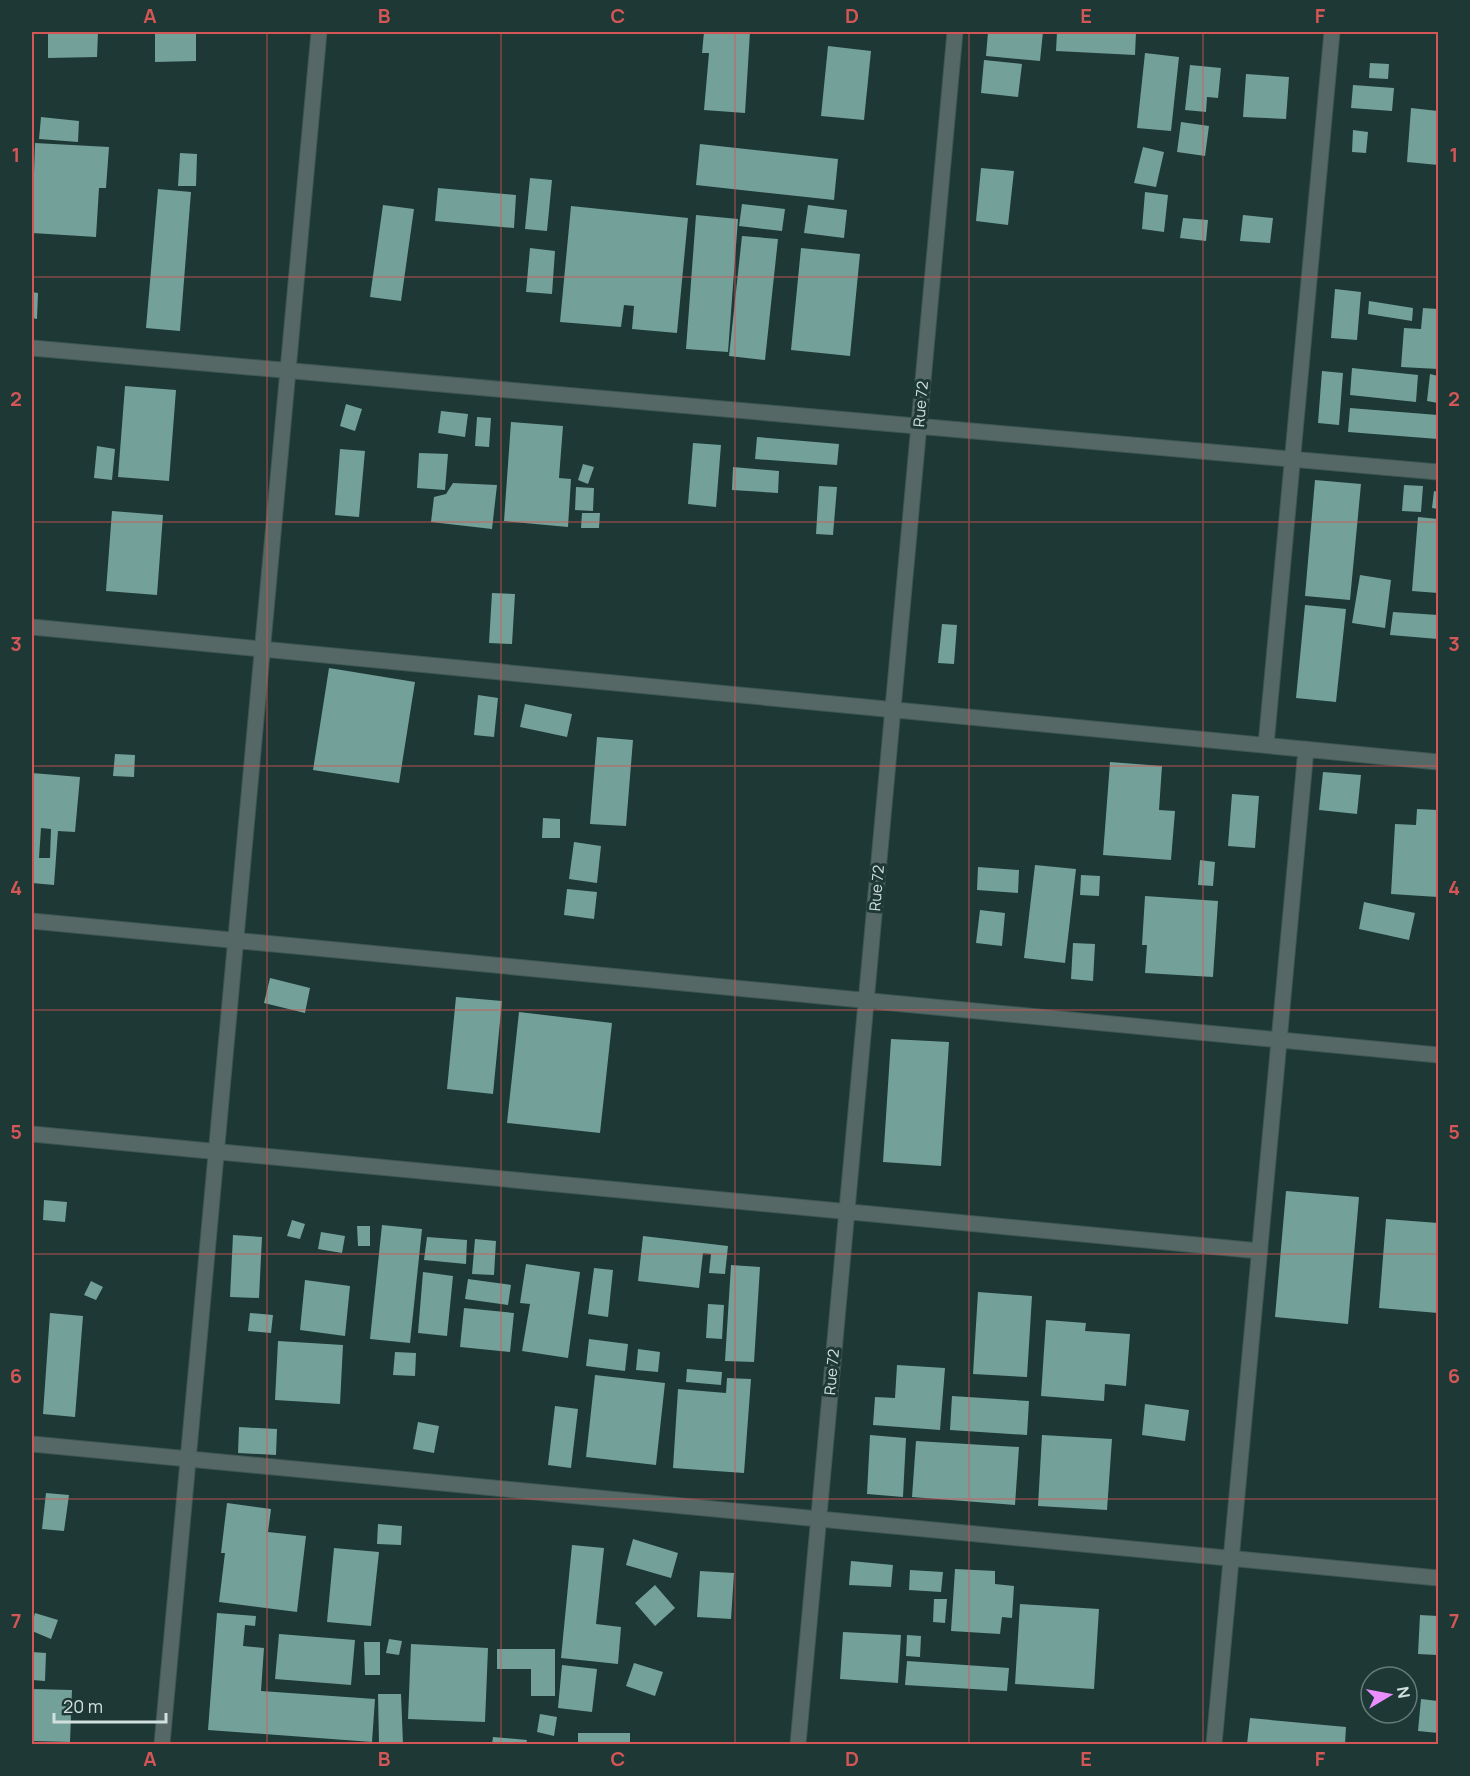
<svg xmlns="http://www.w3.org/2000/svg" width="1470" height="1776" viewBox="0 0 1470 1776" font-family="Manrope,sans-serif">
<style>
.building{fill:#74a09a;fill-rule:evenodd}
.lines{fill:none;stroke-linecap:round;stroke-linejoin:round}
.minor-casing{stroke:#3d5653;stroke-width:17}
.minor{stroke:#566865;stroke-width:15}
.grid{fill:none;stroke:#d55656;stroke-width:1.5;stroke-opacity:0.55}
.labels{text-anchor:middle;stroke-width:6;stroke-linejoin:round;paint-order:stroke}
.street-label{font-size:15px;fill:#d1e0de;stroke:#1d3835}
.neatline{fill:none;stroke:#d55656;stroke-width:2}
.grid-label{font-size:20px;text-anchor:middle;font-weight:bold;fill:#d55656}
</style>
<rect width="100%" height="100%" fill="#1d3835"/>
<!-- building -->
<path class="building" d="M48 32H98L97 57 48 58Z
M155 32H196V61L155 62Z
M704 32H750L745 113 704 110 709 53H702Z
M988 32H1043L1040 61 986 56Z
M1057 32H1136L1135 55 1056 51Z
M828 46 871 51 864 120 821 116Z
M1145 53 1179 57 1171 131 1137 128Z
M984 60 1022 64 1018 97 981 93Z
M1370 63 1389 64 1388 79 1369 78Z
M1190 65 1221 68 1218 98 1207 97 1206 112 1185 110Z
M1246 74 1289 77 1286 119 1243 117Z
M1353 85 1394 88 1392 111 1351 108Z
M1411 108 1438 111V165L1407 162Z
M41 117 79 121 78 142 39 139Z
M1181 122 1209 126 1205 156 1177 152Z
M1353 130 1368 132 1366 153 1352 152Z
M35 143 109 147 106 188H99L96 237 32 233Z
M700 144 838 159 834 200 696 185Z
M1143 147 1164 152 1156 187 1134 183Z
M180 153 197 154 196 186H178Z
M981 168 1014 171 1008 225 976 221Z
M530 178 552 180 547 231 525 229Z
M438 188 516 195 514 228 435 221Z
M158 189 191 192 180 331 146 328Z
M1145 192 1168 195 1164 232 1142 229Z
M742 204 785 209 782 231 739 226Z
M383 205 414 209 401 301 370 297Z
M808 205 847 210 844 238 804 233Z
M571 206 688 218 677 333 632 329 634 306 624 305 621 327 560 322Z
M696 215 738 219 728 352 686 349Z
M1243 215 1273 218 1270 243 1240 241Z
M1183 218 1208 220 1206 241 1180 238Z
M742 236 778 239 765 360 729 356Z
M530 248 555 251 552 294 526 292Z
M801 248 860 254 850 356 791 350Z
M1335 289 1361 292 1357 340 1331 338Z
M32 292 38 293 37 319 32 318Z
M1369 301 1413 308 1412 321 1368 314Z
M1423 308 1438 309V369L1401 367 1404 328 1421 329Z
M1352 368 1418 375 1416 402 1350 395Z
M1322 371 1343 373 1339 425 1318 423Z
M1430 374 1438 376V403L1427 401Z
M125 386 176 390 169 481 118 477Z
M346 404 362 409 355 431 340 426Z
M1350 408 1438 415V439L1348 432Z
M441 411 468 414 465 437 438 433Z
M477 417 491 418 489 447 475 446Z
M511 422 563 426 559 478 571 479 568 527 504 521Z
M757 437 839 444 837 465 755 459Z
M693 443 721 445 716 507 688 504Z
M97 446 115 449 112 480 94 478Z
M340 449 365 451 359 517 335 515Z
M419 453 448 454 445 490 417 488Z
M583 464 594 467 588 484 578 480Z
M733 467 779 471 778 493 732 490Z
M1315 480 1361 484 1350 600 1305 596Z
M453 483 497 485 492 529 431 522 434 497 446 494Z
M1404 485 1423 486 1421 512 1402 511Z
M819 486 837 487 833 535 816 534Z
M576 487 594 488 593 511 575 510Z
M1434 491 1438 492V509L1432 508Z
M112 511 163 515 157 595 106 591Z
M582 513H600L599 528H581Z
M1418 517 1438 519V593L1412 591Z
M1360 575 1391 580 1385 628 1352 623Z
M492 593 515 594 512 644 489 643Z
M1305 605 1346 609 1336 702 1296 698Z
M1393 612 1438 615V639L1390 635Z
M942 624 957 625 954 664 938 663Z
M329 668 415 682 399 783 313 770Z
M478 695 498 698 494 737 474 735Z
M525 704 572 714 567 737 520 727Z
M597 737 633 740 626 826 590 824Z
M115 754 135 755 134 777 113 776Z
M1110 762 1162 766 1159 810 1175 811 1171 860 1103 855Z
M1323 772 1361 775 1357 814 1319 810Z
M32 773 80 777 75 832 58 831 54 885 32 883ZM41 828 51 829 50 858H39Z
M1232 794 1259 796 1255 848 1228 846Z
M1417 809 1438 810V897L1391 894 1395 824 1416 825Z
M543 818 560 819V838H542Z
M574 842 601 846 597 883 569 879Z
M1200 860 1215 862 1213 886 1198 885Z
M1035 865 1076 869 1065 963 1024 958Z
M978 867 1019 870 1018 893 977 890Z
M1081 875 1100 876 1099 896 1080 895Z
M567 889 597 892 594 919 564 915Z
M1145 896 1218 901 1213 977 1145 973 1147 945H1142Z
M1364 902 1415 913 1409 940 1359 929Z
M980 910 1005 913 1002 946 976 943Z
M1073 943 1095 944 1093 981 1071 979Z
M270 978 310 988 305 1013 264 1003Z
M456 997 502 1001 493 1094 447 1089Z
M519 1012 612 1023 600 1133 507 1123Z
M891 1039 949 1042 941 1166 883 1162Z
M1286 1191 1359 1197 1348 1324 1275 1317Z
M44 1200 67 1202 65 1222 43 1220Z
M1386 1219 1438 1223V1313L1379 1308Z
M292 1220 305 1224 300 1239 287 1236Z
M382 1225 422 1229 410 1343 370 1339Z
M357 1226H370V1246H358Z
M321 1232 345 1236 342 1253 318 1249Z
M233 1235 262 1237 259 1298 230 1297Z
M643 1236 728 1246 725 1274 709 1273 711 1254 703 1253 699 1288 638 1281Z
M427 1237 467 1240 466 1264 424 1260Z
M475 1239 496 1241 494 1275 472 1274Z
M526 1264 580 1272 568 1358 522 1351 530 1304 520 1303Z
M731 1265 760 1267 754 1362 725 1361Z
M594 1268 613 1270 608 1317 588 1314Z
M423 1272 453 1276 447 1336 418 1333Z
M468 1279 511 1285 508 1305 465 1299Z
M305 1280 350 1286 345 1336 300 1330Z
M91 1281 103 1287 96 1300 84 1295Z
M978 1292 1032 1296 1027 1377 973 1374Z
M708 1304 724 1305 722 1339 706 1338Z
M464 1308 514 1313 510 1352 460 1347Z
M50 1313 83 1316 75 1417 43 1414Z
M250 1313 273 1315 271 1333 248 1331Z
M1046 1320 1086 1323 1085 1331 1130 1334 1126 1386 1105 1384 1104 1401 1041 1396Z
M589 1339 628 1344 625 1371 586 1366Z
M278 1341 343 1345 340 1404 275 1400Z
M638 1349 660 1352 658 1372 636 1370Z
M395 1352 416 1353 415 1376 393 1375Z
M897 1365 945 1368 940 1430 873 1425 875 1397 895 1398Z
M687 1369 722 1372 721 1385 686 1382Z
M595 1375 665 1383 656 1465 586 1457Z
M727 1378 751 1379 744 1473 673 1468 678 1389 726 1393Z
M952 1396 1029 1401 1027 1435 950 1430Z
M1145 1404 1189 1410 1185 1441 1142 1435Z
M555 1406 578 1409 571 1468 548 1465Z
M418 1422 439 1426 434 1453 413 1449Z
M239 1427 277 1429 276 1455 238 1453Z
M870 1435 906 1438 903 1497 867 1494Z
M1042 1435 1112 1439 1107 1510 1038 1506Z
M916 1441 1019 1447 1015 1505 912 1497Z
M46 1493 69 1495 64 1531 42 1529Z
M227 1503 271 1509 268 1532 306 1536 297 1612 219 1602 225 1553H221Z
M378 1524 402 1526 401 1545 377 1544Z
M633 1539 678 1553 671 1578 626 1565Z
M572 1545 604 1548 596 1624 621 1627 618 1664 561 1658Z
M334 1548 379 1552 371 1626 327 1622Z
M851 1561 893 1565 891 1587 849 1585Z
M955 1569 995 1571V1584L1014 1586 1012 1618 1002 1617 1000 1634 951 1631Z
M910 1570 943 1572 941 1592 909 1590Z
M700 1571 734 1573 731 1619 697 1617Z
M655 1585 675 1608 655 1626 635 1603Z
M934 1599H947L945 1623 933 1622Z
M1020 1604 1099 1609 1094 1689 1015 1684Z
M35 1613 58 1620 51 1639 32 1631V1623Z
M217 1613 256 1616 255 1626 245 1625 243 1646 264 1648 261 1691 375 1699 372 1742 208 1730Z
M1420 1615 1438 1616 1437 1655 1418 1654Z
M843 1632 901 1635 898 1683 840 1679Z
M279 1634 355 1640 351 1685 275 1679Z
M907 1635 921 1636 920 1657 906 1656Z
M389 1639 402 1641 399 1655 386 1653Z
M364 1642H380V1675H365Z
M411 1644 488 1648 485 1722 408 1719Z
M497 1649H555V1696H531V1669H497Z
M32 1652 46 1653 45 1681 32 1680Z
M907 1661 1009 1668 1007 1691 905 1685Z
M634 1663 663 1672 655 1696 626 1686Z
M562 1665 597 1669 592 1712 558 1708Z
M32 1689 72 1690 70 1742 32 1741Z
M378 1694H401L403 1744H379Z
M1421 1699 1438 1701V1733L1418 1731Z
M540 1714 557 1717 554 1736 537 1732Z
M1250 1718 1346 1727 1345 1744H1247Z
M578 1733H630V1744H578Z
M493 1737 527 1740 526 1744H492Z"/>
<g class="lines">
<defs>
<path id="minor" d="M32 348 1438 472
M32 627 1438 762
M1266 745 1332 32
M32 921 1438 1055
M32 1134 1260 1251
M32 1444 1438 1578
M162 1744 319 32
M798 1744 955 32
M1214 1744 1306 749"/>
</defs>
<!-- minor casing -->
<use href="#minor" class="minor-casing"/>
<!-- minor -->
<use href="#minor" class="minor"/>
</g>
<!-- grid -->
<path class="grid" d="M267 32V1744M501 32V1744M735 32V1744M969 32V1744M1203 32V1744M32 277H1438M32 522H1438M32 766H1438M32 1010H1438M32 1254H1438M32 1499H1438"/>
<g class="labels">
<!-- street labels -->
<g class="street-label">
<text transform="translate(921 404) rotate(-85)" y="5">Rue 72</text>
<text transform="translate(877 888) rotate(-85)" y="5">Rue 72</text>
<text transform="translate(832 1372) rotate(-85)" y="5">Rue 72</text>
</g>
</g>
<!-- border -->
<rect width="1470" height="1776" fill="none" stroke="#1d3835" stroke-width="66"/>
<!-- north arrow -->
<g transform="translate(1389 1695) rotate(80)"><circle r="28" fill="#1d3835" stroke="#657b79" stroke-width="1.5"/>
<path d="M0-4.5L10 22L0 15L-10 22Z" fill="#ea8dfd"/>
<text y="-9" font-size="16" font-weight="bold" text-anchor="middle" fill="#d1e0de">N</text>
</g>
<!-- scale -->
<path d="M54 1713v9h112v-9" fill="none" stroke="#d1e0de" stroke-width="3"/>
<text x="63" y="1713" font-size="18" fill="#d1e0de" stroke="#1d3835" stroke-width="4.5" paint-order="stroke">20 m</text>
<rect x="33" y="33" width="1404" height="1710" class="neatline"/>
<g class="grid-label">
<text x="150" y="23">A</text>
<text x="384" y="23">B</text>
<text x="618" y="23">C</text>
<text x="852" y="23">D</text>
<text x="1086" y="23">E</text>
<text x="1320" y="23">F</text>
<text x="16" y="162">1</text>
<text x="1454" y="162">1</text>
<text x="16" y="406">2</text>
<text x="1454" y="406">2</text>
<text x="16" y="651">3</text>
<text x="1454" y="651">3</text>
<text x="16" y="895">4</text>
<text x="1454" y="895">4</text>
<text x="16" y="1139">5</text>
<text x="1454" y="1139">5</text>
<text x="16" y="1383">6</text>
<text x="1454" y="1383">6</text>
<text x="16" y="1628">7</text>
<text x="1454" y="1628">7</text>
<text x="150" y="1766">A</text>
<text x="384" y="1766">B</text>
<text x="618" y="1766">C</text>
<text x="852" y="1766">D</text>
<text x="1086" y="1766">E</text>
<text x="1320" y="1766">F</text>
</g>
</svg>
